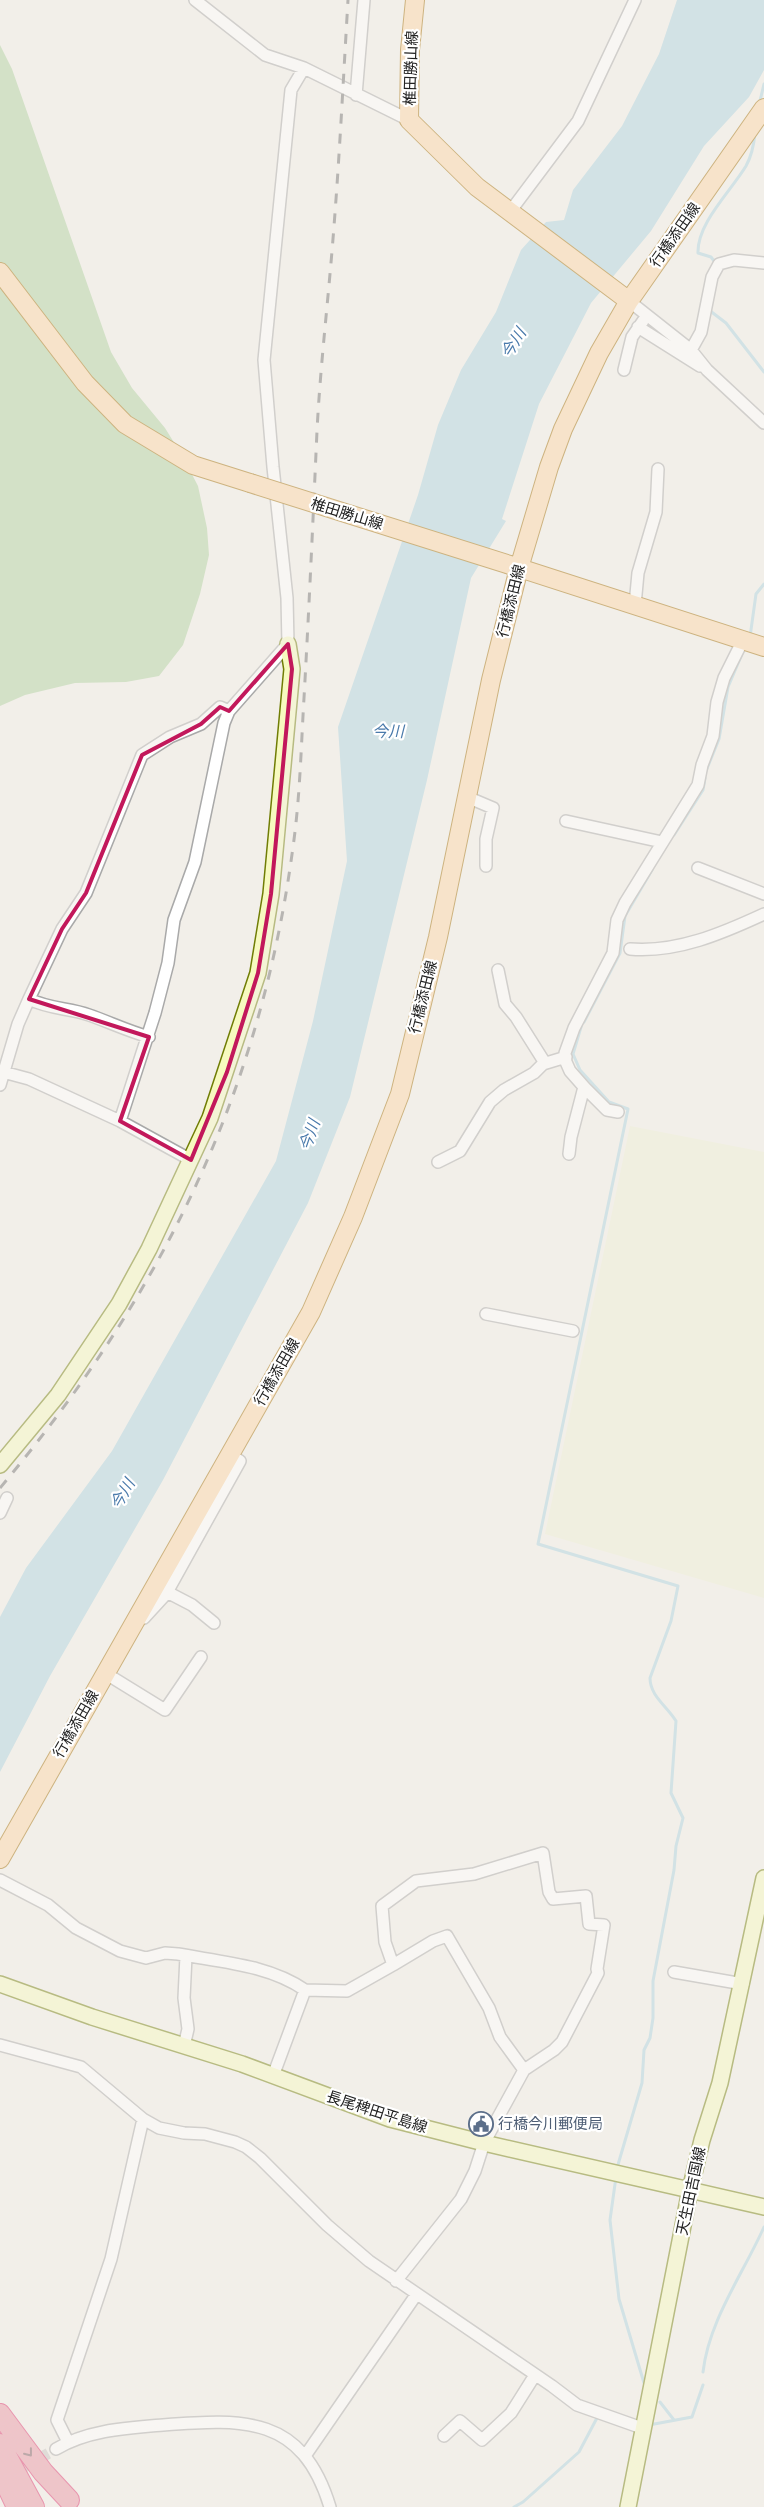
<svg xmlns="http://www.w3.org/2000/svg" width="764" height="2507" viewBox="0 0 764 2507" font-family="'Titillium Web','Noto Sans JP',sans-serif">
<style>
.farmland{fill:#eef0d5}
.forest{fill:#add19e}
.water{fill:#aad3df}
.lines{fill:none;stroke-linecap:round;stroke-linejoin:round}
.stream{stroke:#aad3df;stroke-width:3}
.street-tunnel{stroke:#c8c6c1;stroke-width:11;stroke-dasharray:11 5.5;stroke-linecap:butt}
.street-casing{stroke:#a9a9a9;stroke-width:14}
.secondary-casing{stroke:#707d05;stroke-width:18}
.primary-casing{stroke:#a06b00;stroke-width:20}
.highway-casing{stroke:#dc2a67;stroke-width:22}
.street{stroke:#fff;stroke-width:11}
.secondary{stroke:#f7fabf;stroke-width:15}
.primary{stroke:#fcd6a4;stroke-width:18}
.highway{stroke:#e892a2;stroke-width:20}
.rail{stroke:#707070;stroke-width:3;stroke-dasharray:10 10;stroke-linecap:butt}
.primary-bridge-casing{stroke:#a06b00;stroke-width:20;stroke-linecap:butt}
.primary-bridge{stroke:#fcd6a4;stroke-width:18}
.oneway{stroke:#7b545c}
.marked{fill:none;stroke:#c2185b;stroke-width:4;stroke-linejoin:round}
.labels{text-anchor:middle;stroke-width:4.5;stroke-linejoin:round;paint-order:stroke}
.street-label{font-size:15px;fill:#222;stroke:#fff}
.service-label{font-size:15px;fill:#4e5e75;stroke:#fff;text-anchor:start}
.water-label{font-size:16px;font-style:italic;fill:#4a7aab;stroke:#fff}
</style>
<rect width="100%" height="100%" fill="#f2efe9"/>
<!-- farmland -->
<path class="farmland" d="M630 1126 764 1152V1598L545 1534Z"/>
<!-- forest -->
<path class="forest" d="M0 45 12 69 111 352 132 388 165 428 183 457 198 486 207 528 209 555 200 594 183 645 159 676 126 682 75 683 25 695 0 706Z"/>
<!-- water -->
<path class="water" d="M677 0H764V70L749 97 704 146 651 231 591 303 539 404 502 519 506 521 471 578 427 780 350 1097 308 1203 163 1480 50 1676 0 1772V1617L26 1568 112 1451 276 1161 313 1021 347 861 338 727 418 495 438 425 461 370 496 312 521 250 546 222 564 220 573 190 622 126 659 54Z"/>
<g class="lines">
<!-- stream -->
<path class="stream" d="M759 105 764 84
M714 261 711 257 698 253C697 223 731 191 746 166 751 157 754 144 755 133
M709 310 726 323 764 372
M750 637 756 594 764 584
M706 771 719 739 728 687 745 647
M674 835 703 790 705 778
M584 1022 620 953 625 916 652 870
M581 1027 573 1054 580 1070 609 1102 628 1109 538 1544 678 1586 671 1621 650 1678C650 1696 667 1706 676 1721L671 1793 683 1818 676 1846 674 1870 653 1981V2018L650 2038 644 2050 642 2083 617 2168
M616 2177 610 2220 619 2299 644 2383
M703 2372C709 2320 743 2274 764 2227
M660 2402 674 2420
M649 2425 692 2417 703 2385
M514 2507 523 2502 579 2452 598 2416"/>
<!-- street-tunnel -->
<path class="street-tunnel" d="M10 2475 56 2449"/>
<defs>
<path id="street" d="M195 0 265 55 304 68 409 120
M356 95 364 0
M509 213 578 121 635 0
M629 301 691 350 707 370 764 423
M638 327 700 366
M691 350 701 332 712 277 719 264 734 260 764 263
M624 370 632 337 643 321
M635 605 638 573 656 512 658 469
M467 797 493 808 486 839V866
M566 821 662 842
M698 868 764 894
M630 949C677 953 723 933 764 914
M498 970 505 1004 516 1017 545 1063
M29 999C49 1009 69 1008 89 1015 109 1022 128 1031 149 1037
M3 1072 29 1079 120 1121 191 1160
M0 1085 18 1024 29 999 62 929 86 893 142 755 170 737 201 724 220 707 229 711
M618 1112 607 1110 585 1088 570 1071 566 1062 565 1053 574 1028 613 953 617 920 625 903 698 785 702 765 713 736 717 702 724 678 743 640
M120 1121 155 1013 168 963 174 920 195 862 224 723 229 711 288 644 287 598 273 467 264 360 291 90 304 68
M569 1154 571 1137 584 1087
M438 1162 460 1151 490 1102 504 1090 534 1073 543 1064 566 1057
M486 1314 573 1331
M0 1513 7 1498
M167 1592 192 1605 214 1623
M140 1616 144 1618 166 1594 240 1461 230 1455
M105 1673 165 1710 201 1657
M0 1880 48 1905 76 1928 120 1951 146 1958 165 1953 178 1954C221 1962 269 1965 305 1990
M393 1965 433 1941 447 1936 489 2008 500 2037 524 2070
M674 1972 743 1984
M0 2045 81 2067 143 2119 159 2128 184 2133 205 2134 235 2142 246 2147 260 2158 327 2225 369 2261 552 2386 577 2405 642 2428
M184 2046 188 2029 184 1998 186 1956
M273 2076 305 1990 347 1991 393 1965 385 1942 382 1906 416 1881 474 1874 543 1853 549 1892 553 1899 586 1896 589 1924 604 1925 597 1969 598 1973 562 2042 554 2050 524 2070 484 2143 475 2171 461 2199 396 2281
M444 2436 460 2421 482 2440 511 2413 535 2375
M68 2442 57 2420 111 2259 143 2119
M56 2449C88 2430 127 2428 163 2425 244 2419 302 2415 330 2507
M305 2456 416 2295"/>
<path id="secondary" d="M0 1465 58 1395 119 1304 149 1249 210 1118 258 973 271 894 292 669 288 644
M0 1984 92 2017 242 2064 390 2119 484 2143 764 2207
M628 2507 690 2190 702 2140 720 2083 764 1878"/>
<path id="primary" d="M415 0 410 50 409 120 477 187 629 301
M0 272 85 383 125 424 193 465 250 483
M510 565 764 647
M0 1859 311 1312 353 1217 400 1094 438 937 491 680 519 568 549 467 563 429 599 353 629 301 764 108"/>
<path id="highway" d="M0 2414 43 2472 69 2500
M0 2444 34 2507
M0 2471 17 2507"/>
</defs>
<!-- street casing -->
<use href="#street" class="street-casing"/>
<!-- secondary casing -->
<use href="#secondary" class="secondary-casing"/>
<!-- primary casing -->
<use href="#primary" class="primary-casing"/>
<!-- highway casing -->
<use href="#highway" class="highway-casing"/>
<!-- street -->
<use href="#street" class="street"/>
<!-- secondary -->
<use href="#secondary" class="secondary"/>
<!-- primary -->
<use href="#primary" class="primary"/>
<!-- highway -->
<use href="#highway" class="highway"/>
<!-- rail -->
<path class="rail" d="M0 1488C160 1297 260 1096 293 847 300 798 301 748 304 698 309 609 313 520 317 431 320 371 327 311 332 251 339 168 343 84 348 0"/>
<defs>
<path id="primary-bridge" d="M250 483 510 565"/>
</defs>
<!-- primary-bridge casing -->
<use href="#primary-bridge" class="primary-bridge-casing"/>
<!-- primary-bridge -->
<use href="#primary-bridge" class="primary-bridge"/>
</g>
<!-- one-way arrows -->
<defs><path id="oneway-chevron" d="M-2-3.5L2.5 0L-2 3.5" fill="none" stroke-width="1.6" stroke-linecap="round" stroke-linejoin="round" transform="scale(1.25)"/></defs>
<use class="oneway" href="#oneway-chevron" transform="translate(29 2453) rotate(52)"/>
<!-- marked area -->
<path d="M0 0H764V2507H0ZM288 644 292 669 271 894 258 973 227 1072 191 1160 120 1121 149 1037 29 999 62 929 86 893 142 755 201 724 220 707 229 711Z" fill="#f2efe9" fill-opacity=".55" fill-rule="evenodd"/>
<path class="marked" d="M288 644 292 669 271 894 258 973 227 1072 191 1160 120 1121 149 1037 29 999 62 929 86 893 142 755 201 724 220 707 229 711Z"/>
<!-- icons -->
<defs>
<symbol id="civic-ring" viewBox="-11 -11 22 22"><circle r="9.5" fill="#fff" stroke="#5c6f8a" stroke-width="1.5"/><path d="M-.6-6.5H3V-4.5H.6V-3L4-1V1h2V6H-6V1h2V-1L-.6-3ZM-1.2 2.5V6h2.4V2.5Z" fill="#5c6f8a"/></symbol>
</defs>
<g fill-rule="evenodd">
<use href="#civic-ring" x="467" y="2110" width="28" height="28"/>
</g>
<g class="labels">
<!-- street labels -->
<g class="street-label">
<text transform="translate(411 68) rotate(-88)" y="5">椎田勝山線</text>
<text transform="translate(675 235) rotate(-55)" y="5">行橋添田線</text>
<text transform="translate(347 514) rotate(17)" y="5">椎田勝山線</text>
<text transform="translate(511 601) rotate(-76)" y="5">行橋添田線</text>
<text transform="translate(423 997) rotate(-76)" y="5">行橋添田線</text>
<text transform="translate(277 1372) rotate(-60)" y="5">行橋添田線</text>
<text transform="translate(76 1724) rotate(-60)" y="5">行橋添田線</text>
<text transform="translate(377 2112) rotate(18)" y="5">長尾稗田平島線</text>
<text transform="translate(691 2191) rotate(-78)" y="5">天生田吉国線</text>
</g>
<!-- service labels -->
<g class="service-label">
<text x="498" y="2129">行橋今川郵便局</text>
</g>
<!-- water labels -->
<g class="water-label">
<text transform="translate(513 343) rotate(-58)" y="6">今川</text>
<text x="388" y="737">今川</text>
<text transform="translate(309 1135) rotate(-71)" y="6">今川</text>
<text transform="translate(122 1494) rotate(-60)" y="6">今川</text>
</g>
</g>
</svg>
